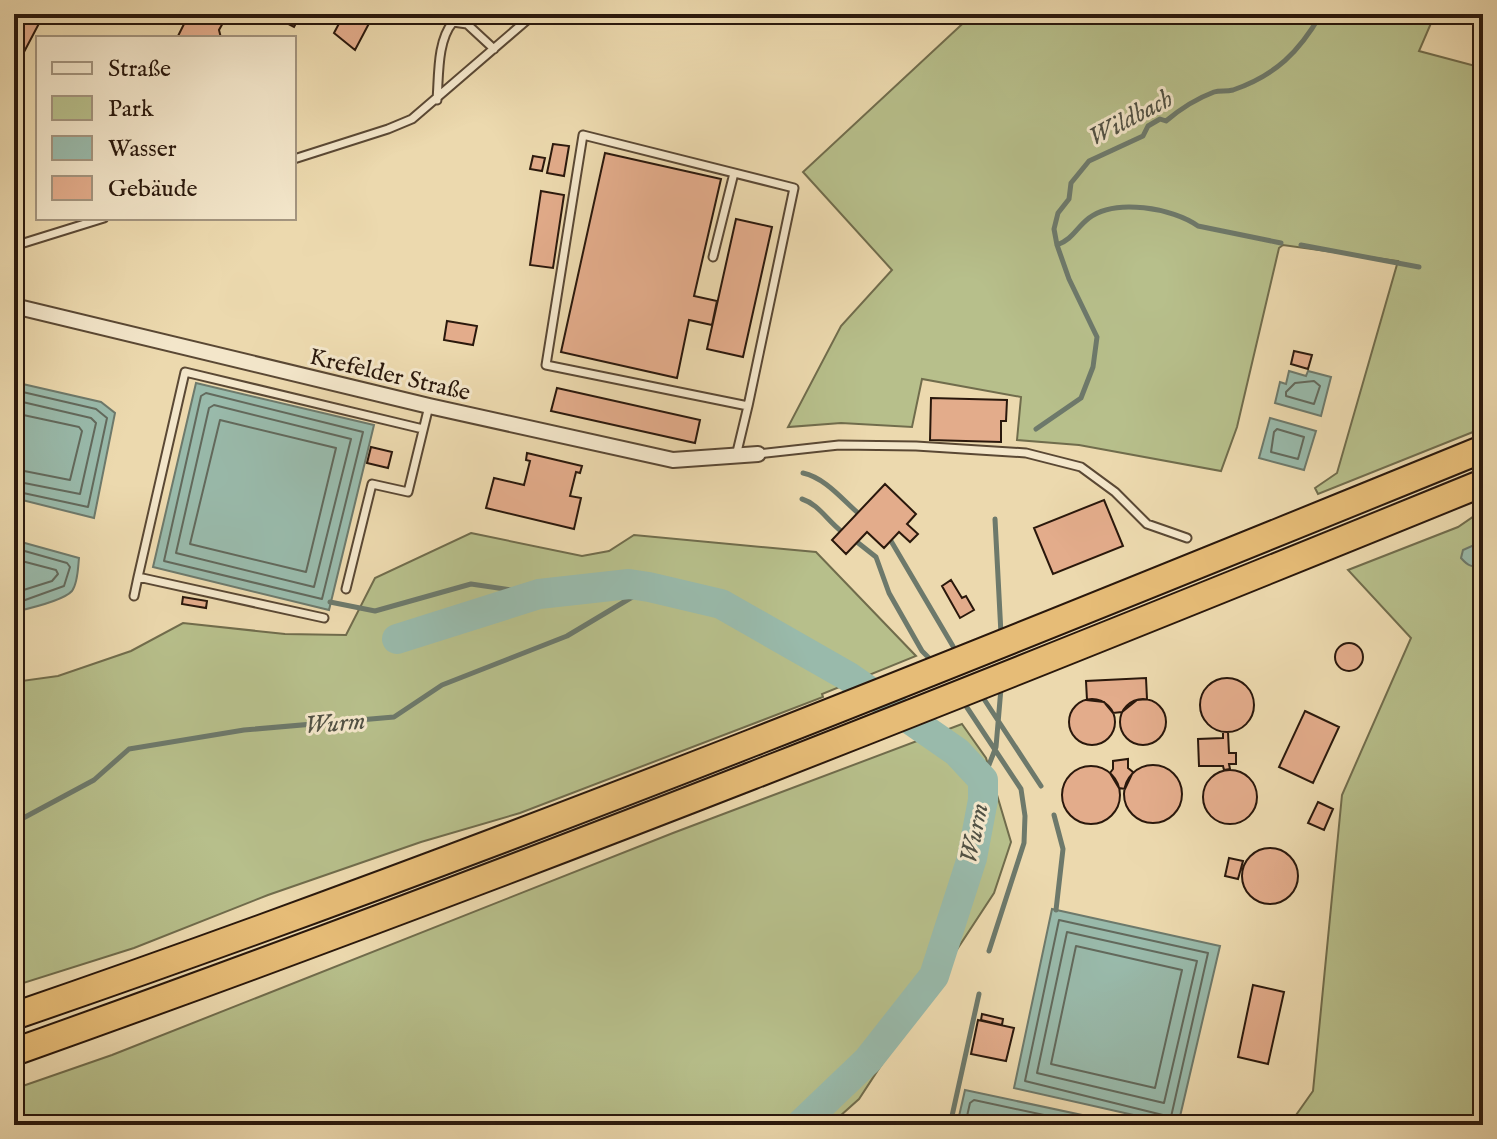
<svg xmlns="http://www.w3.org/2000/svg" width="1497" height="1139" viewBox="0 0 1497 1139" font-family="'IM FELL English',serif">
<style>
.green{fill:#b7bf8b;stroke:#706c4c;stroke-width:2}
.water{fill:#99baab;stroke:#6d796b;stroke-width:2}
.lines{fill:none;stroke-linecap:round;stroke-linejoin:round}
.shore{stroke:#62695c;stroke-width:2}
.stream{stroke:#6d796b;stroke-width:5}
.river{stroke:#99baab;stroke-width:30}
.building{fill:#e3ac8b;stroke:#2a180c;stroke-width:2}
.service-casing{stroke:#5a4834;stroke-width:11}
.minor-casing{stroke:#5a4834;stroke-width:18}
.motorway-casing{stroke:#2a180c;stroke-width:30}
.service{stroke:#f3e6ca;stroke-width:7}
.minor{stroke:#f3e6ca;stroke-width:14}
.motorway{stroke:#e6bc77;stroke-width:26}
.labels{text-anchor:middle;stroke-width:6;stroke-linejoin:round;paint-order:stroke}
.street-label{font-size:24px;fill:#2a180c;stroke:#f3e6ca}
.water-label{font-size:26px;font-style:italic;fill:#515144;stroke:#f3e6ca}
</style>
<rect width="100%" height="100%" fill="#ecd9ae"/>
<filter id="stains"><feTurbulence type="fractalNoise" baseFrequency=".0025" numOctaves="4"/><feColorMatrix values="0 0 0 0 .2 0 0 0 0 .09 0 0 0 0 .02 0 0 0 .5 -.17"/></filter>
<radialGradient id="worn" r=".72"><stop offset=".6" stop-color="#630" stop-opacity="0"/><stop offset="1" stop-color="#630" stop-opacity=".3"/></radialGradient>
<!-- green -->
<path class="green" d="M973 14H1435L1419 51 1483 68V205L1478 222 1483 224V428L1318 494 1315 488 1337 473 1398 261 1283 245 1279 248 1237 427 1221 471 1079 445 1017 440 1021 397 922 379 912 427 841 423 788 427 841 326 892 270 803 172Z
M1483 510V1125H1289L1313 1091 1342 795 1411 638 1348 570 1458 527Z
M471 533 582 556 609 551 634 535 816 552 916 656 822 694 823 697 520 813 421 842 268 895 134 948 14 986V682L58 676 131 651 183 623 285 634 346 635 375 578Z
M962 724 986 758 1011 842 994 893 859 1099 830 1125H14V1089L112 1055 673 833Z"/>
<!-- water -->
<path class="water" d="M1289 371 1306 376 1308 371 1331 377 1321 416 1275 403 1280 382 1286 384Z
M14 382 101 402 115 413 94 518 14 498Z
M196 383 374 425 329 610 153 567Z
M1270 418 1316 431 1304 470 1259 458Z
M14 540 79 558C78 567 78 583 72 591 63 601 27 609 14 612Z
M1483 541V565C1472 568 1468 566 1461 558L1463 550Z
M1052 909 1220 946 1178 1125 1014 1088Z
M965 1090 1129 1125H957Z"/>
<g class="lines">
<!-- shore -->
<path class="shore" d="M1314 381 1320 386 1314 404 1286 396V392L1295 383Z
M14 390 96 409 107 418 88 507 14 491
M206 393 363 432 322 599 164 561 201 396Z
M14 400 91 418 96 423 80 494 14 481
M214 405 351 439 314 587 176 553 209 408Z
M14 413 79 427 82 431 70 480 14 469
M220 420 336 448 306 572 190 544Z
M1277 429 1304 437 1298 459 1271 452 1274 432Z
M14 548 67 563 70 567 64 586 14 604
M14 559 56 570 58 574 52 581 14 593
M1059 920 1208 953 1171 1117 1025 1081Z
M1067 932 1197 961 1164 1103 1037 1073Z
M1076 946 1182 970 1155 1088 1051 1064Z
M965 1125 970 1103 974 1100 1091 1125"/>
<!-- stream -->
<path class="stream" d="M1057 245C1073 239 1076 228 1089 218 1115 198 1173 208 1198 226L1281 243
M1301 245 1419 267
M1036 429 1081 398 1093 367 1097 337 1069 279 1057 245 1054 229 1058 213 1069 199 1071 183 1089 161 1143 136 1148 126 1160 119 1166 121C1179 110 1198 98 1214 92 1220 90 1226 92 1233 90 1276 75 1299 52 1321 14
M803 473C825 478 841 498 858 513
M802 499C818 504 827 520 841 531
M995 519 1001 634
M891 541 957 653
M857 542 876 557 889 593 922 651 934 663
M330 602 375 611 471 584 539 594
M980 693 1041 786
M962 700 1021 789 1025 816 1024 843 989 951
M983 780 996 747 1001 688
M1054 815 1063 849 1056 910
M14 823 94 780 129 749 244 730 394 717 442 685 567 636 649 587
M950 1125 979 994"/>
<!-- river -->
<path class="river" d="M397 639 539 594 629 584 649 587 721 604 849 677 957 752 983 780V800L972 858 934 976 868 1060 800 1125"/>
</g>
<!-- building -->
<path class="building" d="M14 14H44L14 71Z
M189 14H228L219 30 221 38H177Z
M269 14H301L294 27Z
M344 14H374L355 50 334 33Z
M553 144 569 146 564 176 547 173Z
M605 153 721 179 694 296 717 301 712 325 689 320 677 378 561 352Z
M533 156 545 158 542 171 530 169Z
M541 191 564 195 553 268 530 265Z
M736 219 772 227 743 357 707 349Z
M447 321 477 326 473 345 444 340Z
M1294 351 1312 355 1308 369 1291 364Z
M557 388 700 420 695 443 551 411Z
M931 398 1007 400 1006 421H1001V442L930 440Z
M371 447 392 452 388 468 367 463Z
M527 453 582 466 580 473 576 472 570 496 581 498 574 529 486 508 494 478 524 485 530 461 526 460Z
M885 484 916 514 907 524 918 534 910 542 899 532 884 548 867 532 846 554 832 540Z
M1104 500 1123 546 1053 574 1034 528Z
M951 580 962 598 966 596 974 610 960 618 942 586Z
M183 597 207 601 206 608 182 604Z
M1335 657a14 14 0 1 1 28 0a14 14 0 1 1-28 0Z
M1200 705a27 27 0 1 1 54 0a27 27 0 1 1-54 0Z
M1146 678 1147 699 1137 700 1122 712 1113 713 1104 702 1087 700 1086 681Z
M1120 722a23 23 0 1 1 46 0a23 23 0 1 1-46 0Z
M1069 722a23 23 0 1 1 46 0a23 23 0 1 1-46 0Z
M1305 711 1339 727 1313 783 1279 767Z
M1223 732H1228L1229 753H1236V764H1229L1230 769 1224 770 1223 766H1199L1198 739 1223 738Z
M1128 759V768L1133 772 1125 789 1119 788 1110 773 1113 769V761Z
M1124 794a29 29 0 1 1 58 0a29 29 0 1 1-58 0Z
M1062 795a29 29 0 1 1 58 0a29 29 0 1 1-58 0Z
M1203 797a27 27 0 1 1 54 0a27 27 0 1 1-54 0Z
M1318 802 1333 809 1324 830 1308 823Z
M1242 876a28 28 0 1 1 56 0a28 28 0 1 1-56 0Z
M1229 858 1243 861 1238 879 1225 876Z
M1253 985 1284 992 1268 1064 1238 1057Z
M982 1014 1003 1019 1002 1025 981 1020Z
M978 1020 1014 1028 1006 1061 971 1054Z"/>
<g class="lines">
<defs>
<path id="service" d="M441 14 453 22
M437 100C439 75 437 41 453 22L467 24 494 49
M294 159 388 129 412 119 534 14
M14 246 104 218
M713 257 734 173
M758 454 839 445 916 446 1026 453 1081 467 1115 492 1147 524 1187 538
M736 456 748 406 546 365 583 135 794 188 748 406
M346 589 372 484 408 492 429 406
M134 596 138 577
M324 618 138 577 185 372 423 429"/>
<path id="minor" d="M14 306 429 406 673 460 758 454"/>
<path id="motorway" d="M14 1016C511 845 997 647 1483 449
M14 1052C509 876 997 681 1483 483"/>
</defs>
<!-- service casing -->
<use href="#service" class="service-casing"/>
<!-- minor casing -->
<use href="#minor" class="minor-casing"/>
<!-- motorway casing -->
<use href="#motorway" class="motorway-casing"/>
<!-- service -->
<use href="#service" class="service"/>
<!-- minor -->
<use href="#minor" class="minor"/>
<!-- motorway -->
<use href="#motorway" class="motorway"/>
</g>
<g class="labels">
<!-- street labels -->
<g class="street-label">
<text transform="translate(390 374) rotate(13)" y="8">Krefelder Straße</text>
</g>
<!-- water labels -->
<g class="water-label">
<text transform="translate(1130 117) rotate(-28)" y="9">Wildbach</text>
<text transform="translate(335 722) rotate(-5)" y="9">Wurm</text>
<text transform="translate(973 833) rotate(-79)" y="9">Wurm</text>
</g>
</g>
<!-- margin -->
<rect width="1497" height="1139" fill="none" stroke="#ecd9ae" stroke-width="48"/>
<rect x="16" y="16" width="1465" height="1107" fill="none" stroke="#2a180c" stroke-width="4"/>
<rect x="24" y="24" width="1449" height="1091" fill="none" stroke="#2a180c" stroke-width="2"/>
<!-- legend -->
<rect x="36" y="36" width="260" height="184" fill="#f3e6ca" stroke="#a3947e" stroke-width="2"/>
<rect x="52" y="62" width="40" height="12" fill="#f3e6ca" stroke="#a3947e" stroke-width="2"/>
<text x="108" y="76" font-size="24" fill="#2a180c">Straße</text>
<rect x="52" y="96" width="40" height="24" fill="#b7bf8b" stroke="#a3947e" stroke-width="2"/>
<text x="108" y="116" font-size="24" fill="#2a180c">Park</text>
<rect x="52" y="136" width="40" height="24" fill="#99baab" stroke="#a3947e" stroke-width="2"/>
<text x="108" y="156" font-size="24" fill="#2a180c">Wasser</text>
<rect x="52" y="176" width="40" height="24" fill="#e3ac8b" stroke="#a3947e" stroke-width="2"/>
<text x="108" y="196" font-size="24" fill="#2a180c">Gebäude</text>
<rect width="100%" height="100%" filter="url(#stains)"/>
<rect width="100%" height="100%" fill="url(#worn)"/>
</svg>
